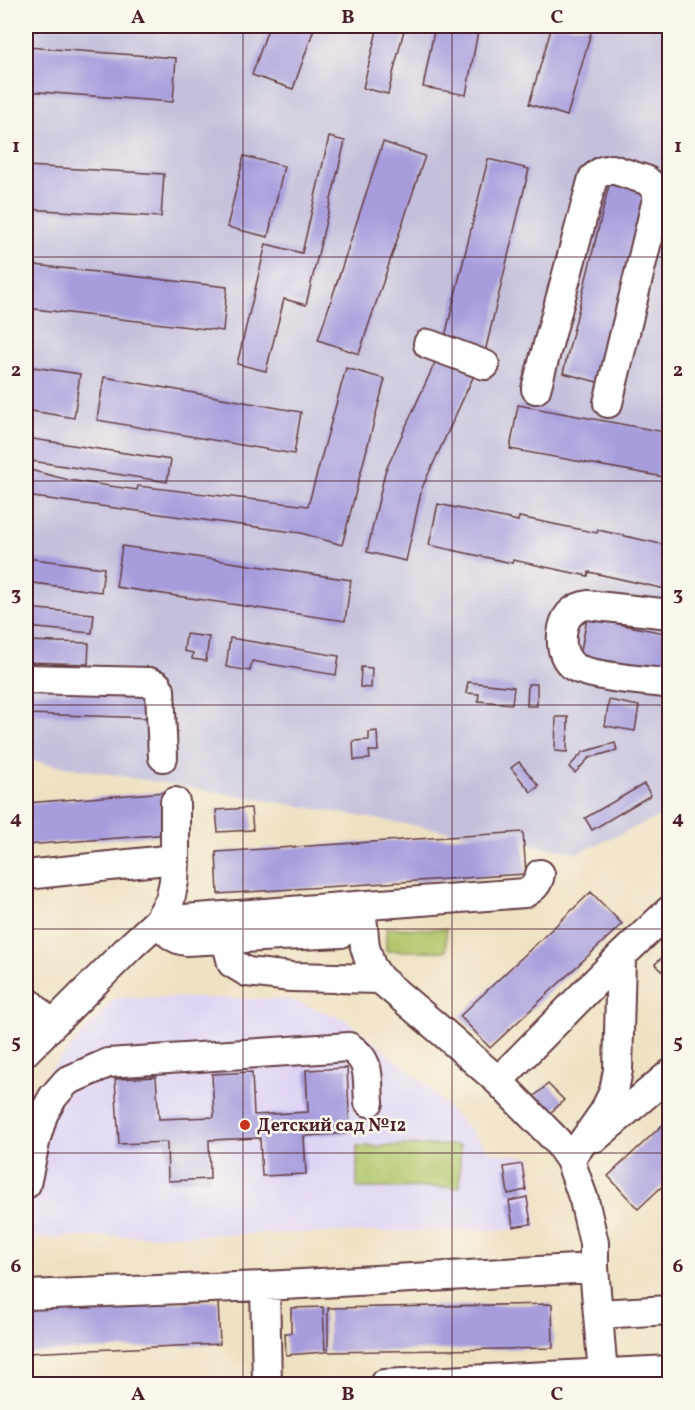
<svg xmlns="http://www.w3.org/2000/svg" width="695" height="1410" viewBox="0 0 695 1410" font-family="Vollkorn,serif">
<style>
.built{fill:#e0d4f4}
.industrial{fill:#c4c0db}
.green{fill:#b1c76c;stroke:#7e734c;stroke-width:1.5}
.building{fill:#a79ddd}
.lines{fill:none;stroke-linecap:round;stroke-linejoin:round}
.minor-casing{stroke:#633c42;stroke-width:32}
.minor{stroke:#fff;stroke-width:28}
.grid{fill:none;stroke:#4a1f2b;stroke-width:1.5;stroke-opacity:0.55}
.poi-dot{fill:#c8321e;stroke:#fbf7ec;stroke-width:2}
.labels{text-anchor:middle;stroke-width:5;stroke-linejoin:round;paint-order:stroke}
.poi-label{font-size:18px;font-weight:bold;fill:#4a1f2b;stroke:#fbf7ec;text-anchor:start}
.neatline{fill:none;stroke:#4a1f2b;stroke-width:2}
.grid-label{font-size:20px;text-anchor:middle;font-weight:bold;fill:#4a1f2b}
</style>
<rect width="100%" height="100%" fill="#fbf7ec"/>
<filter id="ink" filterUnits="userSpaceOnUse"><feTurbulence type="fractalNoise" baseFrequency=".0167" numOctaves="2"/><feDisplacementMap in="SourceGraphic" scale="12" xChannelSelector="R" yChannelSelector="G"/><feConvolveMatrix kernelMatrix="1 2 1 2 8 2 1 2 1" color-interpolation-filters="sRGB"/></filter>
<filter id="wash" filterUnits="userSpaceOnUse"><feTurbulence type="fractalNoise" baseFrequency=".008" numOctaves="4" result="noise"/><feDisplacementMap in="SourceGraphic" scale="24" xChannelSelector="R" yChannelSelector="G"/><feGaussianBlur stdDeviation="1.35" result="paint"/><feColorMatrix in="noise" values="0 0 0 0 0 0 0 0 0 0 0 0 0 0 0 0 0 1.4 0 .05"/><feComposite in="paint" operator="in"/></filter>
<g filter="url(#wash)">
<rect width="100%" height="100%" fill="#eee1c1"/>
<!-- built -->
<path class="built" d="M115 997 289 999 347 1020 428 1086 490 1152 531 1157 537 1229 26 1238V1097Z"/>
<!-- industrial -->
<path class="industrial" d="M26 26H669V812L578 853 26 760Z"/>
<!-- green -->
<path class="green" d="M386 928 446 929V951H386Z
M460 1145V1187L357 1188V1146Z"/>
<g id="blocks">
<!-- building -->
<path class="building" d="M269 26H315L293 89 252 75Z
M378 26H405L388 94 363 88Z
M435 26H479L466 95 423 87Z
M552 26H593L567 116 529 104Z
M26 47 176 58 173 102 26 91Z
M329 137 345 141 306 305 284 299 266 371 237 364 266 244 302 253Z
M383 142 425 156 359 354 318 340Z
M244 156 284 166 268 237 227 227Z
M488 159 529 169 484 356 443 345Z
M26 166 164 174 161 217 26 209Z
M610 181 652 191 605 384 563 373Z
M26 264 227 287 223 331 26 308Z
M438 356 475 373 422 488 406 561 367 552 385 472Z
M26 366 80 374 74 418 26 410Z
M346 368 385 379 342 545 301 533 26 496V469L69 480 137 490 138 486 308 506Z
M104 377 301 412 294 454 97 420Z
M518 405 670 433V478L510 449Z
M26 438 171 460 167 482 26 460Z
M438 504 518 521 519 517 597 533 598 530 670 546V590L589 572 588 576 513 560 512 563 429 545Z
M122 546 351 580 345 621 116 587Z
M26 558 104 568 101 592 26 582Z
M26 608 94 614 92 633 26 627Z
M587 618 670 634V679L579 661Z
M186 634 209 637 206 661 192 659 193 653 184 651Z
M230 638 339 656 336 675 252 661 250 671 226 667Z
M26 641 89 643 88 664 26 662Z
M361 667 372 668 371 688 360 687Z
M468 682 514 687 512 704 478 701 479 694 466 693Z
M528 684H537V706H527Z
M26 692 155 695V718L26 714Z
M609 700 639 706 635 731 605 726Z
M668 710H670V733H666Z
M556 717H568L567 752 555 751Z
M377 731 378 751H369L370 759 354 760 353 741 369 740V732Z
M615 743 617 750 589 758 575 773 569 767 583 752Z
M519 762 539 786 531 792 511 768Z
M644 784 651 795 592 830 585 818Z
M166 792 170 834 26 845V803Z
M251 808 253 830 218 832 216 810Z
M523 832 526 874 218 894 216 852Z
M591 892 622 924 490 1048 460 1016Z
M670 950V979L655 964Z
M347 1068 350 1133 304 1136 306 1174 262 1176 260 1138 209 1140 210 1179 168 1181 167 1142 119 1144 115 1079 156 1077 159 1119 214 1117 212 1074 252 1072 254 1115 308 1112 306 1070Z
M548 1084 564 1100 546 1117 530 1100Z
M670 1118V1179L638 1209 608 1176Z
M522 1164 526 1190 508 1194 504 1167Z
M527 1197 531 1224 513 1227 509 1201Z
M218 1301 220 1344 26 1353V1309Z
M552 1304 553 1348 328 1352V1308Z
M323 1307 325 1352 286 1355 285 1333H291V1308Z"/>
</g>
</g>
<g filter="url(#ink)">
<use href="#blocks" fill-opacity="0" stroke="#633c42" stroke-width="1.5"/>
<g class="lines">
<defs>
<path id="minor" d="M428 344 485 365
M536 389 593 178 602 171 612 169 646 180 654 187 658 195 608 403
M670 614 588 605C575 607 566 614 563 628 560 642 562 657 573 666 586 676 646 681 665 683L670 685
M26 679 149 682 157 685 160 690 163 757
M175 802V859
M26 875 175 859 174 881 170 900 158 921 132 945 26 1051
M361 906 365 947 371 966 380 979 446 1035 498 1081 557 1141 570 1160 584 1200 594 1243V1268L603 1374
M158 921 525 893C534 888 538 884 540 874
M158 921C167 932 172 939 186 941L341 933
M226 939 232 963 247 972 291 977 380 979
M26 1000 52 1025
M498 1081 620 957 670 910
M596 1137 670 1074
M570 1160 604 1112 614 1091 618 1070 621 958
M26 1184 36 1138 43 1115 53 1097 67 1081 108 1063 349 1047C372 1061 367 1078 369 1102
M265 1286 267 1384
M26 1295 265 1286 594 1268
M598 1314 670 1310
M384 1384 670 1370"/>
</defs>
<!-- minor casing -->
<use href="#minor" class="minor-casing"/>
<!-- minor -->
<use href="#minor" class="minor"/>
</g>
</g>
<!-- grid -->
<path class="grid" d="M243 26V1384M452 26V1384M26 257H670M26 481H670M26 705H670M26 929H670M26 1153H670"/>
<!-- markers -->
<circle class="poi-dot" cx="245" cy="1125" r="6"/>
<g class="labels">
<!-- poi labels -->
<g class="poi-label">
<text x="257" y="1131">Детский сад №12</text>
</g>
</g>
<!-- margin -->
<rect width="695" height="1410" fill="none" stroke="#fbf7ec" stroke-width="66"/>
<rect x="33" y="33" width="629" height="1344" class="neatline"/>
<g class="grid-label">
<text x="138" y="23">A</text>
<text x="348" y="23">B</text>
<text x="557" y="23">C</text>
<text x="16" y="152">1</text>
<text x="678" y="152">1</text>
<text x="16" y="376">2</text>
<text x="678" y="376">2</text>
<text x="16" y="600">3</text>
<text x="678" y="600">3</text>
<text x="16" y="824">4</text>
<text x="678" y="824">4</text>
<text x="16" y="1048">5</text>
<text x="678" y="1048">5</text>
<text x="16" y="1272">6</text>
<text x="678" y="1272">6</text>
<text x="138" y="1400">A</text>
<text x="348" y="1400">B</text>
<text x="557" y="1400">C</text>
</g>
</svg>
